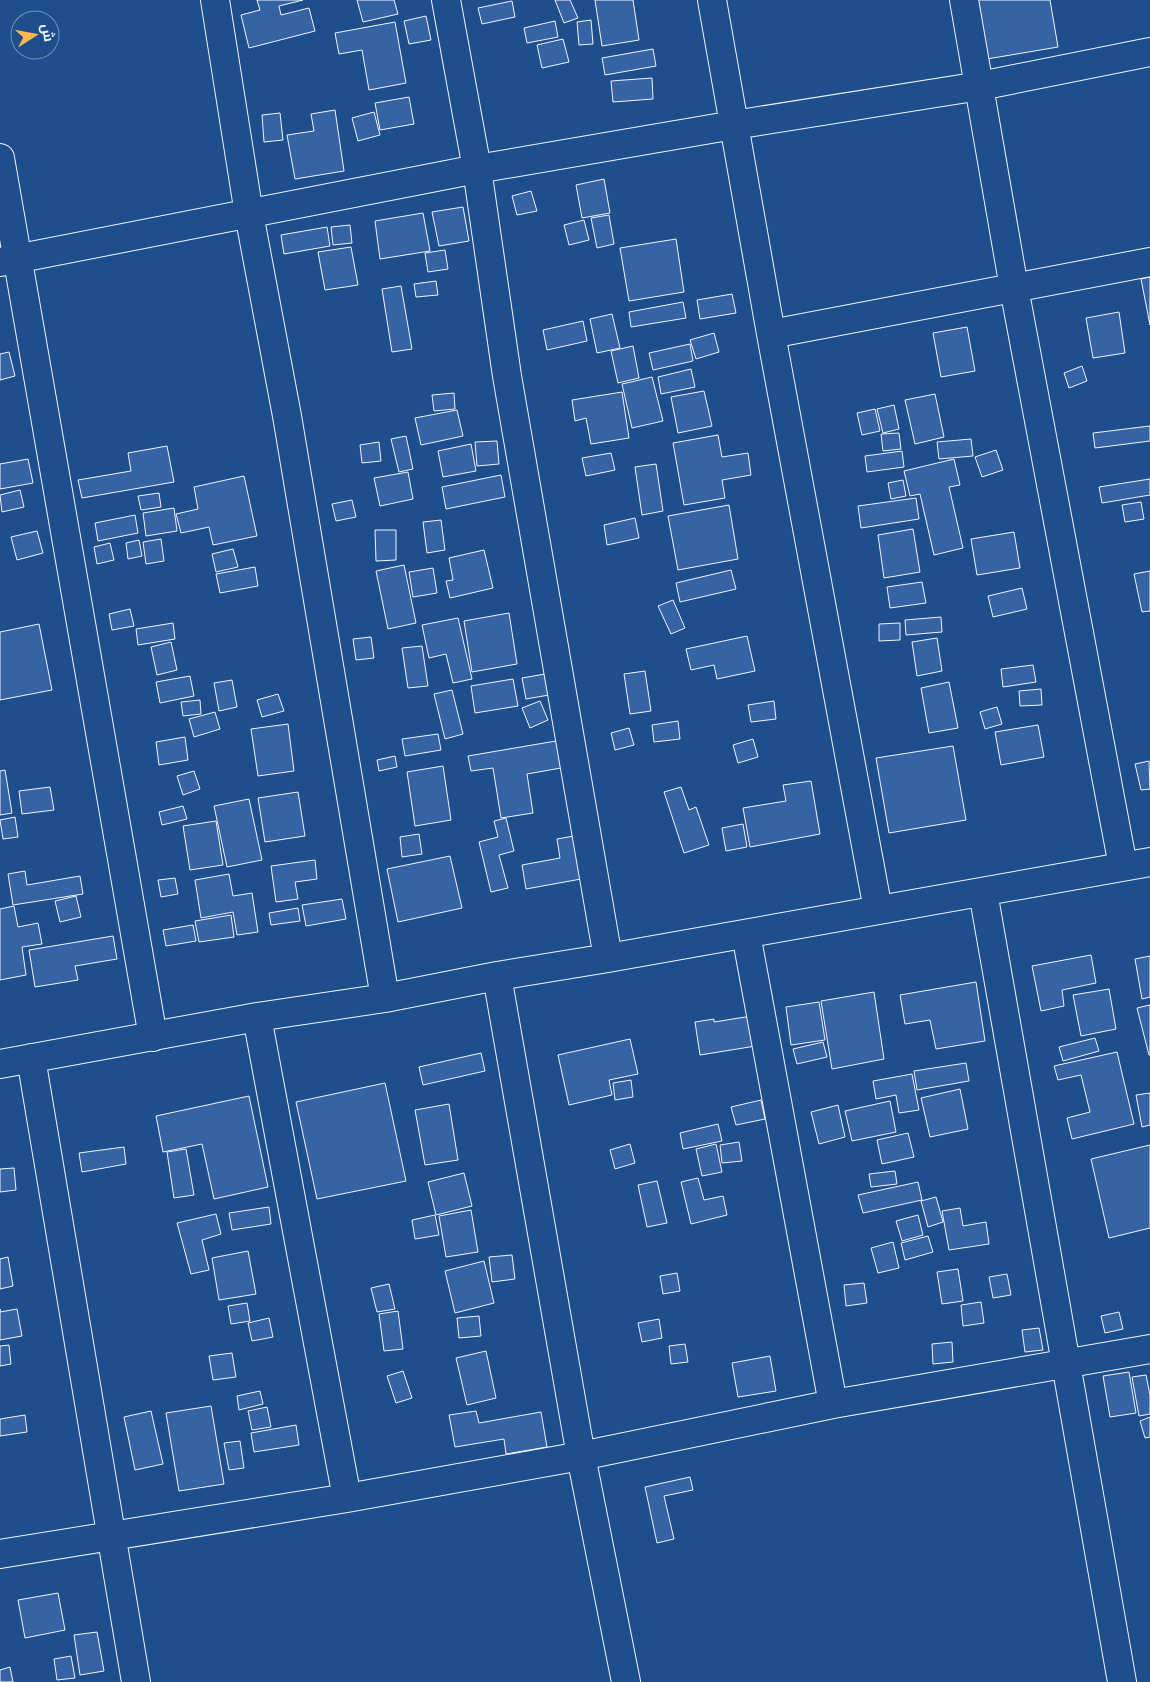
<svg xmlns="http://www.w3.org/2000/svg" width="1150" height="1682" viewBox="0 0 1150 1682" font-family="'Fira Sans Condensed',Cairo,sans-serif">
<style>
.building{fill:#3563a3;stroke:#f2f6ff}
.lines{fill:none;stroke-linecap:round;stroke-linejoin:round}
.minor-casing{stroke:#f2f6ff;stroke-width:30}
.minor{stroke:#1f4e8c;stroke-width:28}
</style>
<rect width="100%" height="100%" fill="#1f4e8c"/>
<!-- building -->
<path class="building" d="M257 0H303L279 6 281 15 309 8 315 31 249 48 241 15 260 10Z
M357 0H394L398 14 363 22Z
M555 0H570L578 18 564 23Z
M595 0H633L639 40 602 46Z
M977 0H1050L1058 47 987 59Z
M512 1 515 17 482 24 478 8Z
M426 16 431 40 409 44 404 21Z
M591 20 593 44 579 45 577 22Z
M555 21 558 37 527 43 524 28Z
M395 22 406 83 369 90 362 50 339 54 335 33Z
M563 39 569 62 542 68 537 45Z
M653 49 656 66 605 75 602 58Z
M652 78 653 99 613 102 611 81Z
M409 97 414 124 380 130 375 103Z
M335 110 344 171 295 179 287 135 314 131 311 114Z
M374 112 380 135 358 141 352 118Z
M280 113 283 140 264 142 262 115Z
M604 179 610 213 582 218 576 185Z
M531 191 537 211 517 215 512 196Z
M463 207 469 241 439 246 432 212Z
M423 213 430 251 380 259 375 221Z
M609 215 614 244 597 248 591 218Z
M584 220 589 240 569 245 564 225Z
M350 225 352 243 333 245 331 227Z
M327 227 330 246 284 254 281 235Z
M676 239 684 292 629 301 620 248Z
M351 247 358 285 325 290 318 252Z
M445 250 448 269 428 272 425 253Z
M1150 277V325L1141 279Z
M436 281 438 295 416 297 414 284Z
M401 286 412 349 392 352 382 289Z
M732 294 736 313 700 319 697 300Z
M683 302 686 318 631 327 629 312Z
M1119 312 1125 353 1093 358 1086 318Z
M612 314 620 348 597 353 590 319Z
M583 321 587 341 547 350 543 330Z
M967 327 975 371 941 377 933 333Z
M714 333 719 352 696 359 690 340Z
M690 344 693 361 653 370 649 353Z
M633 346 639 378 618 383 611 351Z
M9 352 15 376 0 380V354Z
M1082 366 1087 381 1069 388 1064 373Z
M691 369 695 387 661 394 658 377Z
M652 377 663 421 632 428 622 384Z
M704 391 712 426 678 433 671 397Z
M622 392 629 438 591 444 586 418 575 421 572 400Z
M454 393 455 409 434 411 432 395Z
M935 394 944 437 915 444 905 400Z
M894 405 899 429 883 433 877 409Z
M875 409 880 431 862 435 857 413Z
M457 410 463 436 421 445 415 418Z
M1150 426V441L1095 448 1093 433Z
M899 433 901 449 883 451 881 434Z
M718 435 722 457 748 453 751 475 722 480 725 498 684 505 673 443Z
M406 436 413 469 399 472 391 439Z
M971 439 973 456 939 459 937 442Z
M497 441 499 464 477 466 475 442Z
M379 442 381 461 362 463 360 445Z
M471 444 476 471 443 477 438 451Z
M167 446 174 482 82 498 78 480 131 471 128 453Z
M996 450 1003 470 982 477 975 457Z
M902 451 904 467 867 472 865 456Z
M611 453 615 470 586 476 582 458Z
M28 459 33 483 0 489V464Z
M954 459 960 485 949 487 963 548 934 555 920 494 910 496 904 471Z
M656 464 663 511 642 515 635 467Z
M408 472 413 499 380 506 374 478Z
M501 475 505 497 446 509 442 487Z
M244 476 257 536 213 545 209 527 181 533 176 514 198 509 194 487Z
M1150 479V495L1102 503 1099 487Z
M903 480 906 496 891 499 888 483Z
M20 490 24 507 2 512 0 495Z
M159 493 161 507 141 510 138 496Z
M916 498 919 519 861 528 858 506Z
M352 500 356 517 336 521 332 504Z
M1141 502 1144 519 1125 522 1122 505Z
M729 505 738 559 678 570 668 516Z
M174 508 177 531 146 536 143 513Z
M135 515 138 533 98 541 95 523Z
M635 518 639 538 607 545 604 525Z
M441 520 445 550 427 553 423 522Z
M913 529 920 572 884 578 878 535Z
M375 530H396V560L376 561Z
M37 531 43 553 17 560 11 537Z
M1014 532 1020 568 977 575 971 539Z
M161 539 164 561 146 564 143 542Z
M139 540 142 556 128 559 126 543Z
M110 543 114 560 97 564 94 547Z
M233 549 238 567 216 572 212 554Z
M484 550 493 588 450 598 446 581 453 580 449 558Z
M404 565 416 623 388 629 376 571Z
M255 567 258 586 220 593 216 574Z
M433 568 437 593 413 597 409 572Z
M731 570 736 589 680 602 676 583Z
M1150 571V611L1142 612 1134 574Z
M922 582 926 603 890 608 887 587Z
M1022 588 1027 609 993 617 988 596Z
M673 600 685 628 671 634 658 606Z
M130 609 134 626 112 630 109 614Z
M509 613 517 664 472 672 464 621Z
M941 617 942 632 906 635 905 620Z
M458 618 472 679 453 683 446 654 429 658 422 625Z
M173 623 175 639 138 645 136 629Z
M900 623V640L879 641V624Z
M39 624 52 690 0 700V632Z
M747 636 755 671 717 679 714 665 691 670 686 649Z
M371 637 374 658 356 660 353 639Z
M937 638 942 671 917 676 912 642Z
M171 642 177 670 157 675 151 647Z
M422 646 428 686 408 688 402 648Z
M1033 665 1036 682 1003 687 1001 669Z
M645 671 651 711 630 714 624 674Z
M545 674 549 695 526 699 522 678Z
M190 676 194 696 160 703 156 682Z
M513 679 518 706 475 713 471 686Z
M232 680 237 707 219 711 214 683Z
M949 682 958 728 929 733 921 688Z
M1041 689 1042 705 1020 706 1019 691Z
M452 690 463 734 445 739 434 694Z
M278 694 284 711 262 717 257 700Z
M200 700 201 714 183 716 181 702Z
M540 701 548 720 530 728 522 708Z
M774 701 776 719 751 722 748 705Z
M997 707 1002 724 985 729 980 712Z
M215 712 220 729 194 737 189 719Z
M678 721 680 739 654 742 652 725Z
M288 724 294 771 258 776 251 729Z
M1038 725 1044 757 1001 765 995 732Z
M629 728 634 745 615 750 611 733Z
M438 734 441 750 405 756 402 739Z
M185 737 188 760 159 765 156 742Z
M753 739 758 757 738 763 733 745Z
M556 741 561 768 527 774 533 813 501 818 493 768 471 771 468 756Z
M953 746 966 820 889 833 876 758Z
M395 756 397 767 379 771 377 760Z
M1149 761 1150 789 1141 790 1135 764Z
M443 766 451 820 415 826 407 772Z
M5 770 12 813 0 815V771Z
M194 771 200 789 183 795 177 776Z
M811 781 820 834 750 847 743 808 786 801 783 785Z
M50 787 54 810 22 814 19 791Z
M681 787 689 810 696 807 709 845 684 853 664 792Z
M298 792 305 836 265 842 258 798Z
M249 799 262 860 227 867 214 806Z
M183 806 187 819 162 825 159 812Z
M15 817 18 837 3 839 0 820Z
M506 818 514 851 499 855 508 888 491 892 479 842 498 837 494 821Z
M216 821 223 865 190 870 183 826Z
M743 824 747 847 726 851 722 828Z
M419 834 422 854 402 857 400 837Z
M574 836 581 879 526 889 522 865 560 858 557 839Z
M450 856 462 908 398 922 387 869Z
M315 860 317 879 295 882 298 899 276 902 271 866Z
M25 871 27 885 80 876 83 894 13 905 8 874Z
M229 874 233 896 252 893 258 932 237 935 233 912 201 918 195 880Z
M175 878 178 894 161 897 158 880Z
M76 896 81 917 60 922 55 901Z
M342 899 346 919 306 926 302 905Z
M14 906 18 927 38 923 42 944 22 947 26 975 0 980V909Z
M298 908 300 921 271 925 269 913Z
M231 915 234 937 199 942 195 921Z
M193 925 196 941 166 946 163 930Z
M113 936 117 959 75 966 78 980 35 987 29 950Z
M1091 955 1096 983 1062 990 1064 1006 1041 1011 1032 966Z
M1150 956V997L1142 999 1135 959Z
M976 982 985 1041 936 1049 930 1020 905 1024 900 995Z
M1109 989 1116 1029 1081 1036 1073 995Z
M874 992 884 1059 832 1069 821 1001Z
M819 1002 825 1040 791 1045 786 1007Z
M1150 1005V1055H1149L1137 1008Z
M758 1015 762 1045 700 1055 695 1022 714 1019V1022Z
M1095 1038 1099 1051 1063 1061 1059 1047Z
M630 1039 638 1074 609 1080 612 1095 569 1105 558 1055Z
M823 1042 827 1057 797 1064 793 1049Z
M1117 1052 1134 1124 1072 1139 1067 1118 1090 1112 1081 1075 1058 1080 1054 1066Z
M481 1053 485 1071 423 1085 419 1067Z
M966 1063 969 1081 917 1090 914 1071Z
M912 1074 919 1110 899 1113 896 1095 876 1099 873 1081Z
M631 1080 633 1097 615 1100 613 1083Z
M385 1083 406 1181 317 1199 296 1102Z
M960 1089 968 1129 930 1137 921 1098Z
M1150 1093V1125L1142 1127 1136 1095Z
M249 1096 268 1187 214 1199 202 1144 163 1152 156 1116Z
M761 1100 765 1119 736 1125 731 1107Z
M890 1101 896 1132 852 1141 845 1111Z
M449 1104 458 1160 425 1165 415 1110Z
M838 1105 845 1137 819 1144 811 1112Z
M718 1124 722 1141 683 1149 680 1133Z
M908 1133 914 1157 882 1164 877 1140Z
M739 1142 742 1161 722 1163 720 1145Z
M630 1144 635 1163 615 1169 610 1150Z
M716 1144 722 1172 702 1176 696 1149Z
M1150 1145V1228L1109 1238 1091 1159Z
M124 1147 126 1164 82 1172 79 1153Z
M186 1149 194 1195 174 1198 167 1152Z
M14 1168 16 1190 0 1192V1169Z
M895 1171 897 1184 871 1187 869 1174Z
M464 1173 472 1206 436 1215 428 1182Z
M698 1178 704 1200 723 1196 727 1215 691 1224 681 1182Z
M657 1181 667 1223 647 1227 638 1185Z
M918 1182 922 1200 863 1213 858 1195Z
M936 1197 943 1222 928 1227 921 1201Z
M269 1207 271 1224 232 1230 229 1213Z
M960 1208 963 1226 986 1222 989 1244 949 1250 942 1211Z
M471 1210 478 1252 446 1257 439 1216Z
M216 1214 221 1234 202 1240 209 1270 191 1274 177 1223Z
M435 1215 439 1235 415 1239 412 1220Z
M918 1215 923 1235 902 1241 896 1221Z
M928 1236 933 1252 905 1260 901 1243Z
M893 1242 899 1268 878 1273 871 1248Z
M248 1251 256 1294 219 1300 212 1258Z
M512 1255 515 1279 492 1282 489 1257Z
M8 1257 13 1286 0 1289V1259Z
M484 1261 494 1303 455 1313 445 1271Z
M958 1269 963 1301 942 1304 937 1272Z
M677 1273 680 1291 663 1294 660 1276Z
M1007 1274 1011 1295 993 1298 989 1277Z
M864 1283 867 1303 846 1306 844 1285Z
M389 1284 395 1309 377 1312 371 1288Z
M981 1302 984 1323 963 1326 961 1305Z
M247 1303 250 1321 231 1324 228 1306Z
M0 1309V1312L17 1309 22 1336 0 1340Z
M398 1311 403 1349 384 1351 379 1314Z
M1119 1312 1123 1329 1105 1333 1101 1316Z
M479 1316 481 1336 459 1338 457 1318Z
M269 1318 273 1337 252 1341 248 1323Z
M659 1319 662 1338 642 1342 638 1323Z
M1039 1328 1043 1350 1025 1352 1022 1330Z
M952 1342 953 1362 933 1364 932 1344Z
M685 1344 688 1362 671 1364 669 1346Z
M9 1345 11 1364 0 1366V1346Z
M486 1351 496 1398 467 1405 456 1358Z
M232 1353 236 1377 213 1380 209 1356Z
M770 1356 776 1391 738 1397 732 1363Z
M403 1371 412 1398 396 1403 387 1376Z
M1129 1372 1136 1413 1110 1417 1103 1376Z
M1146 1375 1150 1395V1414L1139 1416 1132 1377Z
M260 1391 263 1404 239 1410 237 1396Z
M211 1406 224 1484 179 1491 166 1413Z
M267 1407 271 1427 252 1430 248 1411Z
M151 1411 163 1464 135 1470 124 1417Z
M476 1411 479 1423 541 1412 547 1447 506 1454 504 1439 455 1447 449 1415Z
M25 1415 27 1432 0 1436V1419Z
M1150 1417V1437L1145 1438 1140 1421Z
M296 1425 299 1445 254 1452 251 1433Z
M240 1441 244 1468 229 1470 224 1443Z
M690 1477 693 1490 664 1496 674 1539 657 1543 645 1487Z
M58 1593 65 1630 25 1638 18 1600Z
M97 1632 104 1671 80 1675 74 1635Z
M71 1656 75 1678 57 1680 54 1659Z
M10 1667 13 1682H0V1670Z"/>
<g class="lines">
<defs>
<path id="minor" d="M215 0 249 214 287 416 385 998
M446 0 477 169 507 376 608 958
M712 0 771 334 878 910
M964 0 1014 288 1123 866
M0 158 153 1037
M0 262 477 169 734 125 980 86 1150 52
M771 334 1150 262
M983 892 1122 1682
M746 934 833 1404
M497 976 581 1456 626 1682
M257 1017 347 1498
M31 1058 136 1682
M0 1064 257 1017 385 998 497 976 608 958 1150 862
M0 1554 347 1498 581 1456 833 1404 1150 1349"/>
</defs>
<!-- minor casing -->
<use href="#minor" class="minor-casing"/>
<!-- minor -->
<use href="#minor" class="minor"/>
</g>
<!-- north arrow -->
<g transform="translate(35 35) rotate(79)"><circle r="24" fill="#1f4e8c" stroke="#7391ba"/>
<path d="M0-4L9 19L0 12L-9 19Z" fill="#ffb74d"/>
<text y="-8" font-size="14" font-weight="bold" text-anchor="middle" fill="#f2f6ff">ش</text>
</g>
</svg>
